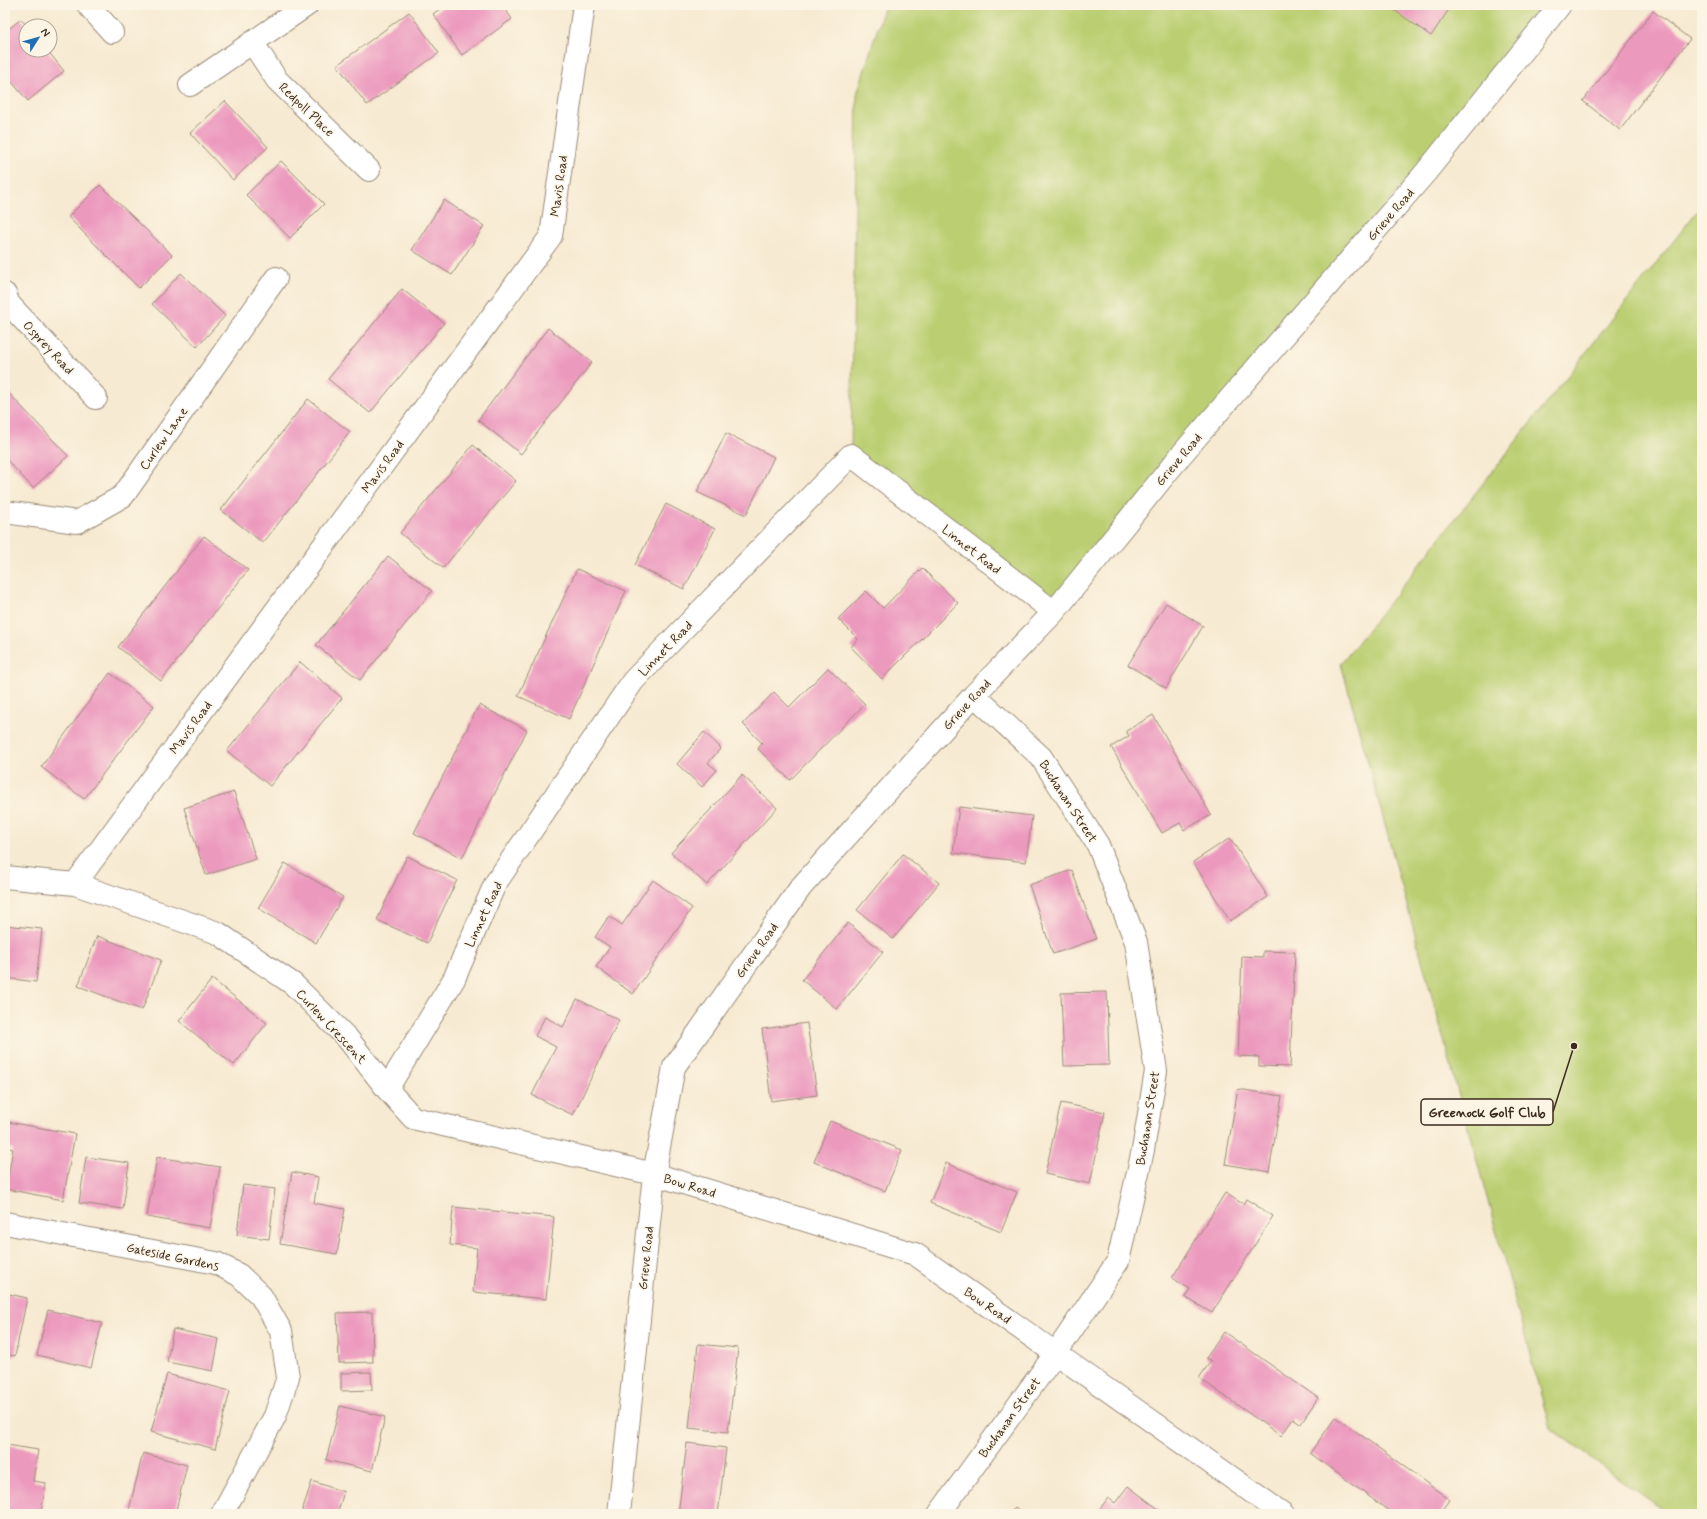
<svg xmlns="http://www.w3.org/2000/svg" width="1707" height="1519" viewBox="0 0 1707 1519" font-family="Mynerve,sans-serif">
<style>
.green{fill:#bbcf72;stroke:#7b7c48}
.building{fill:#ec99be}
.lines{fill:none;stroke-linecap:round;stroke-linejoin:round}
.street-casing{stroke:#998a78;stroke-width:24}
.street{stroke:#fff;stroke-width:22}
.labels{text-anchor:middle;stroke-width:3;stroke-linejoin:round;paint-order:stroke}
.street-label{font-size:13px;fill:#3b2a1e;stroke:#fcf5e5}
.leader{fill:none;stroke:#3b2a1e;stroke-width:1.5}
.callout-dot{fill:#3b2a1e;stroke:#fcf5e5;stroke-width:1.5}
.callout{fill:#fcf5e5;stroke:#3b2a1e;stroke-width:1.5}
.callout-label{font-size:14px;text-anchor:middle;font-weight:bold;fill:#3b2a1e}
</style>
<rect width="100%" height="100%" fill="#fcf5e5"/>
<filter id="ink" filterUnits="userSpaceOnUse"><feTurbulence type="fractalNoise" baseFrequency=".025" numOctaves="2"/><feDisplacementMap in="SourceGraphic" scale="8" xChannelSelector="R" yChannelSelector="G"/><feConvolveMatrix kernelMatrix="1 2 1 2 8 2 1 2 1" color-interpolation-filters="sRGB"/></filter>
<filter id="wash" filterUnits="userSpaceOnUse"><feTurbulence type="fractalNoise" baseFrequency=".012" numOctaves="4" result="noise"/><feDisplacementMap in="SourceGraphic" scale="16" xChannelSelector="R" yChannelSelector="G"/><feGaussianBlur stdDeviation="0.9" result="paint"/><feColorMatrix in="noise" values="0 0 0 0 0 0 0 0 0 0 0 0 0 0 0 0 0 1.4 0 .05"/><feComposite in="paint" operator="in"/></filter>
<g filter="url(#wash)">
<rect width="100%" height="100%" fill="#f7ead2"/>
<!-- green -->
<path class="green" d="M885 5H1550L1054 612 851 455 857 94Z
M1702 205V1514H1669L1550 1428 1341 664Z"/>
<g id="blocks">
<!-- building -->
<path class="building" d="M445 5H502L512 19 462 55 433 14Z
M1387 5H1452L1431 36Z
M1653 11 1690 39 1620 130 1583 101Z
M409 12 439 53 367 105 337 65Z
M21 19 27 26H26V50H47L64 71 28 101 5 74V32Z
M225 101 268 147 233 180 190 133Z
M281 161 324 204 290 238 246 195Z
M100 185 172 255 139 288 68 217Z
M444 200 484 226 452 275 412 250Z
M181 273 225 316 197 347 152 304Z
M402 289 444 323 370 413 328 379Z
M548 328 592 362 521 454 478 420Z
M5 389 68 456 33 488 5 458Z
M308 399 350 432 263 543 221 510Z
M726 433 774 457 746 515 697 492Z
M473 445 516 481 443 568 400 533Z
M666 504 715 529 684 589 635 565Z
M204 536 248 570 161 681 118 647Z
M388 556 432 591 360 680 316 645Z
M922 568 958 603 882 679 851 647 858 639 838 619 866 591 883 608Z
M577 569 626 591 569 719 518 696Z
M1166 603 1203 626 1166 688 1128 665Z
M300 662 342 698 270 786 227 751Z
M828 668 865 704 790 780 758 749 762 743 743 724 774 692 789 707Z
M110 673 154 706 84 799 41 767Z
M479 705 527 730 462 858 414 833Z
M1153 715 1211 815 1184 830 1180 823 1162 833 1111 747 1129 736 1126 731Z
M704 732 721 748 708 763 717 770 702 787 677 764Z
M742 775 777 808 707 885 671 853Z
M234 792 256 859 206 875 184 808Z
M959 807 1032 816 1026 862 953 853Z
M1230 838 1268 897 1230 921 1193 862Z
M903 854 939 883 893 939 857 910Z
M407 856 457 880 427 943 377 920Z
M285 863 343 897 316 943 258 908Z
M1072 870 1096 939 1053 954 1029 885Z
M653 880 692 908 633 994 596 967 610 947 595 937 609 916 622 925Z
M848 923 883 952 837 1009 802 980Z
M5 925 42 929 36 982 5 978Z
M97 936 161 960 142 1010 78 986Z
M1263 951 1295 952 1290 1067 1259 1066V1057L1238 1056 1242 956 1263 957Z
M212 979 267 1023 234 1065 179 1021Z
M1107 992 1109 1065 1064 1066 1061 993Z
M577 999 619 1020 573 1115 532 1095 556 1047 535 1036 545 1017 563 1027Z
M807 1023 817 1095 771 1101 762 1029Z
M1238 1089 1282 1096 1269 1172 1225 1164Z
M1061 1103 1105 1112 1090 1184 1045 1174Z
M830 1121 902 1150 885 1191 814 1162Z
M8 1122 75 1134 63 1200 6 1189 13 1149 5 1147Z
M86 1157 129 1163 123 1209 79 1203Z
M157 1157 220 1167 210 1228 147 1217Z
M946 1163 1017 1192 1001 1232 930 1203Z
M292 1172 318 1177 314 1203 345 1209 337 1254 280 1244Z
M243 1185 275 1189 269 1239 237 1235Z
M1225 1193 1243 1204 1246 1199 1273 1216 1212 1313 1185 1297 1190 1289 1172 1278Z
M453 1207 554 1217 546 1299 473 1292 477 1248 450 1245Z
M5 1293 27 1298 15 1356 5 1354Z
M48 1310 102 1323 91 1368 37 1355Z
M372 1312 373 1362 339 1363 337 1313Z
M173 1329 219 1339 213 1371 167 1362Z
M1224 1332 1318 1398 1300 1424 1293 1419 1281 1436 1199 1378 1211 1361 1206 1358Z
M698 1344 738 1348 728 1432 689 1428Z
M371 1372 372 1390 341 1391V1373Z
M167 1374 230 1391 215 1449 151 1432Z
M340 1406 385 1417 372 1471 326 1460Z
M1336 1417 1450 1500 1440 1514H1393L1310 1453Z
M687 1443 726 1448 718 1514H678Z
M7 1445 38 1450 33 1481 46 1483 41 1514H5V1456Z
M143 1453 187 1465 175 1514H146L129 1510Z
M312 1481 344 1492 337 1514H301Z
M1128 1486 1165 1514H1096L1108 1498 1115 1503Z
M1015 1507 1024 1514H1010Z"/>
</g>
</g>
<g filter="url(#ink)">
<use href="#blocks" fill-opacity="0" stroke="#998a78" stroke-width="1"/>
<g class="lines">
<defs>
<path id="street" d="M88 5 112 32
M252 42 277 80 369 170
M190 85 307 5
M5 294 9 304 96 398
M5 512 77 522 123 496 276 278
M5 877 75 884 218 933 293 984 348 1039 387 1089 413 1118 654 1174 915 1254 1283 1514
M75 884 551 236 584 5
M387 1089 454 979 495 884 633 681 851 455 1054 612
M5 1223 216 1263 239 1275 261 1296 281 1331 288 1377 275 1416 222 1514
M619 1514 654 1174 674 1067 801 887 974 695 1054 612 1181 455 1426 172 1560 5
M939 1514 1056 1353 1118 1261 1143 1150 1156 1071 1136 942 1098 845 1041 757 974 695"/>
</defs>
<!-- street casing -->
<use href="#street" class="street-casing"/>
<!-- street -->
<use href="#street" class="street"/>
</g>
</g>
<g class="labels">
<!-- street labels -->
<g class="street-label">
<text transform="translate(307 109) rotate(44)" y="5">Redpoll Place</text>
<text transform="translate(558 186) rotate(-82)" y="5">Mavis Road</text>
<text transform="translate(1390 214) rotate(-49)" y="5">Grieve Road</text>
<text transform="translate(49 347) rotate(47)" y="5">Osprey Road</text>
<text transform="translate(163 438) rotate(-55)" y="5">Curlew Lane</text>
<text transform="translate(1178 459) rotate(-50)" y="5">Grieve Road</text>
<text transform="translate(382 466) rotate(-54)" y="5">Mavis Road</text>
<text transform="translate(972 549) rotate(38)" y="5">Linnet Road</text>
<text transform="translate(665 648) rotate(-46)" y="5">Linnet Road</text>
<text transform="translate(966 704) rotate(-47)" y="5">Grieve Road</text>
<text transform="translate(190 727) rotate(-54)" y="5">Mavis Road</text>
<text transform="translate(1069 801) rotate(57)" y="5">Buchanan Street</text>
<text transform="translate(483 914) rotate(-65)" y="5">Linnet Road</text>
<text transform="translate(756 950) rotate(-55)" y="5">Grieve Road</text>
<text transform="translate(332 1026) rotate(47)" y="5">Curlew Crescent</text>
<text transform="translate(1147 1118) rotate(-81)" y="5">Buchanan Street</text>
<text transform="translate(690 1185) rotate(17)" y="5">Bow Road</text>
<text transform="translate(173 1256) rotate(12)" y="5">Gateside Gardens</text>
<text transform="translate(645 1258) rotate(-84)" y="5">Grieve Road</text>
<text transform="translate(988 1305) rotate(35)" y="5">Bow Road</text>
<text transform="translate(1009 1417) rotate(-54)" y="5">Buchanan Street</text>
</g>
</g>
<!-- callouts -->
<path class="leader" d="M1574 1046L1553 1112"/>
<circle class="callout-dot" cx="1574" cy="1046" r="4"/>
<rect class="callout" x="1421" y="1099" width="132" height="26" rx="4"/>
<g class="callout-label">
<text x="1487" y="1117">Greenock Golf Club</text>
</g>
<!-- margin -->
<rect width="1707" height="1519" fill="none" stroke="#fcf5e5" stroke-width="20"/>
<!-- north arrow -->
<g transform="translate(38 38) rotate(53)"><circle r="19" fill="#fcf5e5" stroke="#afa495"/>
<path d="M0-3L7 15L0 10L-7 15Z" fill="#1f6fb2"/>
<text y="-6" font-size="11" font-weight="bold" text-anchor="middle" fill="#3b2a1e">N</text>
</g>
</svg>
